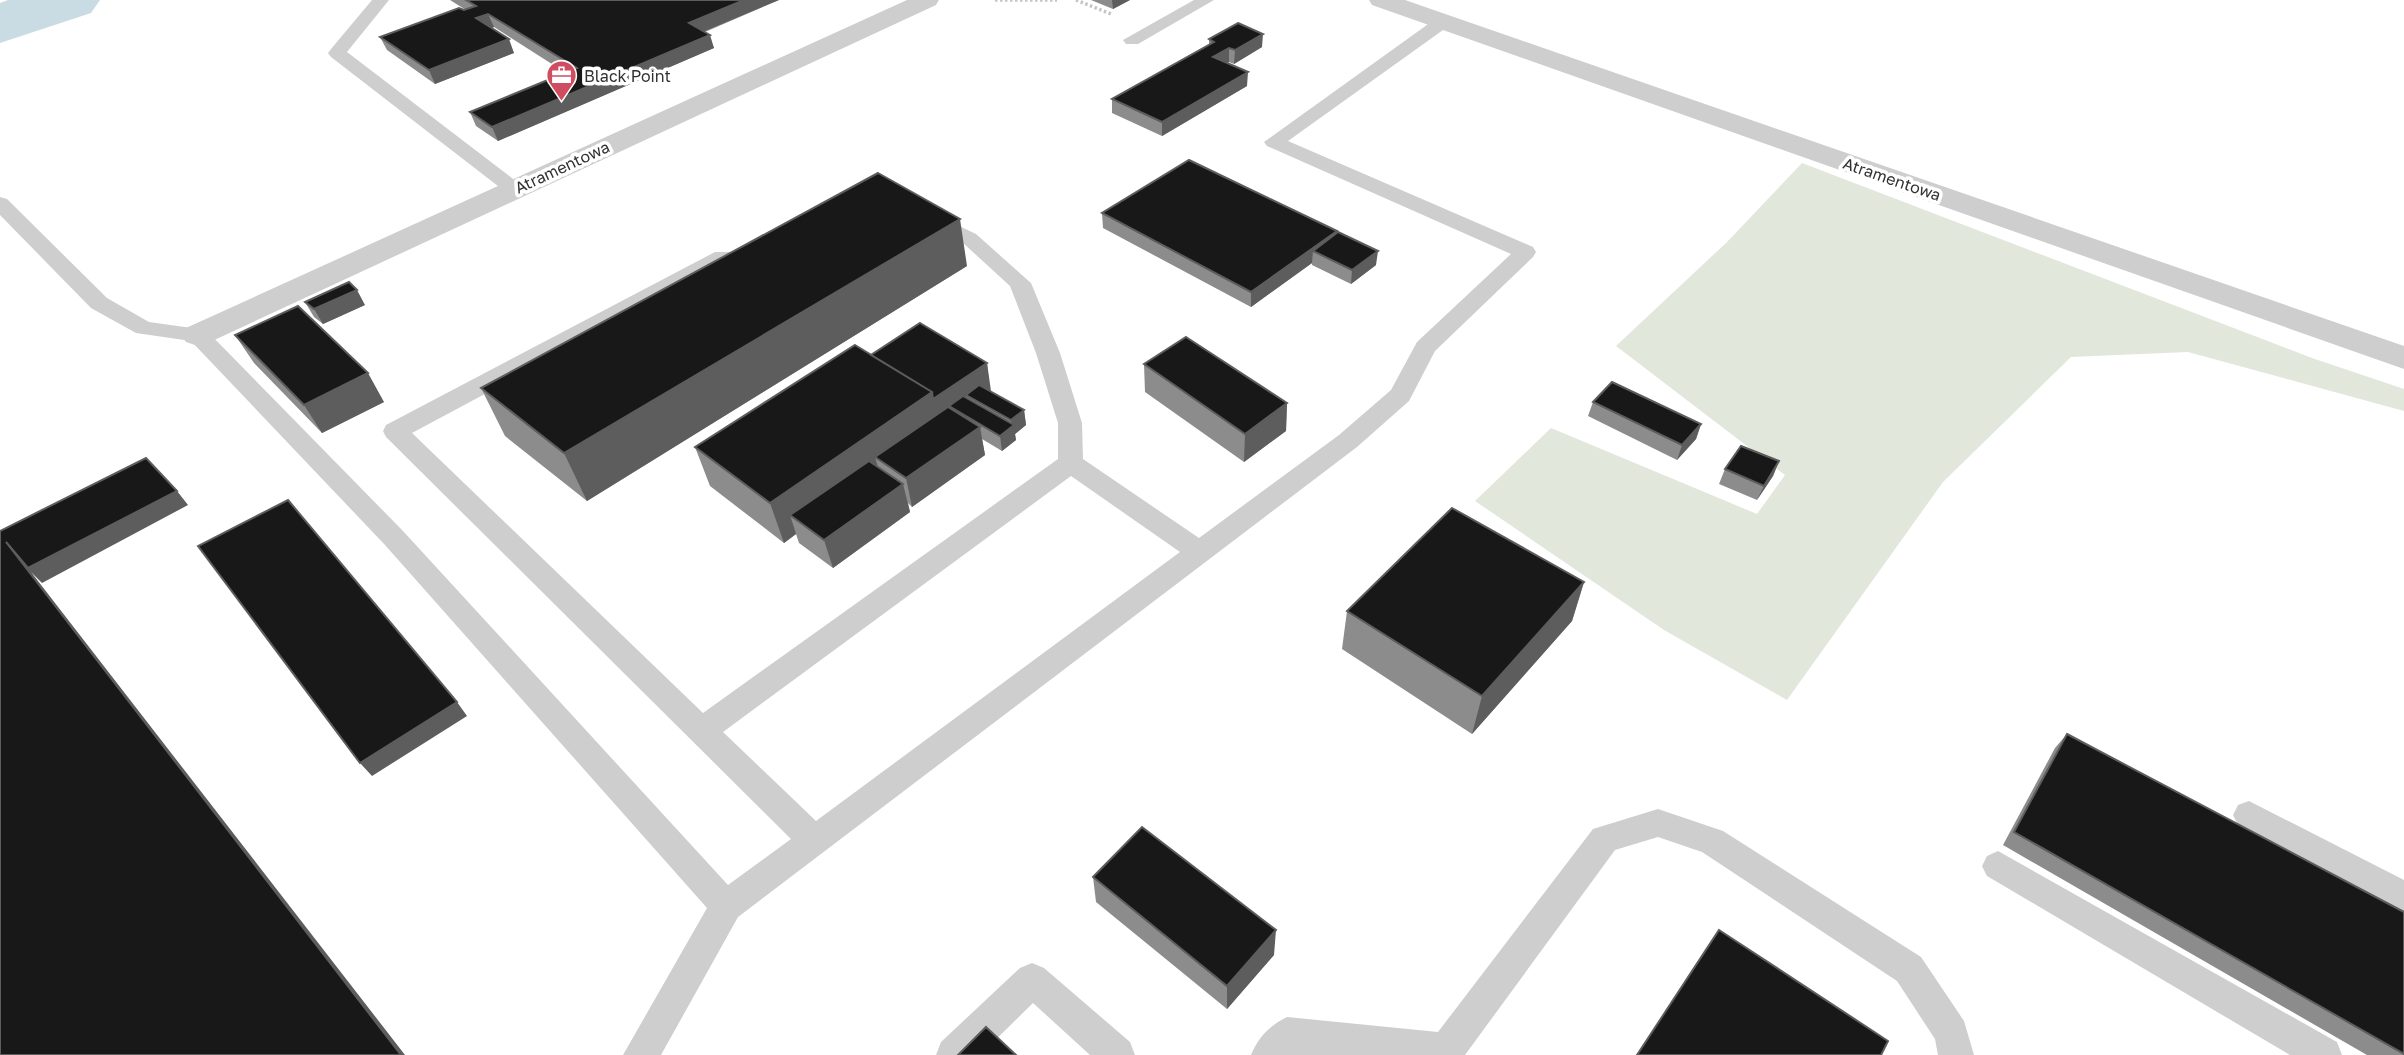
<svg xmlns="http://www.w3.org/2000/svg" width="2404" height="1055" viewBox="0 0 2404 1055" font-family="'Golos Text',sans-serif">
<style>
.green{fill:#e2e7dc}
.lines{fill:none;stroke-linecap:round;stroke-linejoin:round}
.river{fill:#c9dce3;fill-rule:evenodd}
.path{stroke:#c5c5c5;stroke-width:3.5;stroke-dasharray:2.5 2.5;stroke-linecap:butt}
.lane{fill:#cecece;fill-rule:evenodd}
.street{fill:#cecece;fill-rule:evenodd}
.wall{fill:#8c8c8c}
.shaded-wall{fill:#5d5d5d}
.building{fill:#181818;stroke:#5d5d5d;stroke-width:2}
.labels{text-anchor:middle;stroke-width:7;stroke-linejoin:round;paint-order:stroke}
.far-poi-label{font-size:16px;fill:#313131;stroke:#fff;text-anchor:start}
.far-street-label{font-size:16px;fill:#313131;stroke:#fff}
</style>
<rect width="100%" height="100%" fill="#fff"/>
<!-- green -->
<path class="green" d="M1802 163 2312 358 2404 389V411L2188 352 2071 357 1943 482 1787 700 1664 630 1475 501 1551 428 1757 514 1785 475 1616 346 1727 242Z"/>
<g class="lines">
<!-- river -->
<path class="river" d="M8 0H100L91 13 0 43V3Z"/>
<!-- path -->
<path class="path" d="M995 0H1057
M1076 0 1111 14"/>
<!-- lane -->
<path class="lane" d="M372 0H389L347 52 521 185 524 189 521 193H507L331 57 328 53 331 49Z
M1194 0H1214L1138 44H1126L1123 40Z
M1444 16 1453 21 1450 25 1288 141 1533 247 1536 252 1533 257 1435 351 1409 401 1357 447 738 917 661 1055H623L707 908 385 545 191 341 136 333 91 308 0 215V197L7 199 107 298 149 322 206 330 403 531 728 885 791 839 386 437 383 431 386 425 715 252H731L734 257 731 262 412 433 703 713 1058 459V423L1036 353 1010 286 962 242 925 223 922 219 925 215 932 213 976 234 1031 283 1060 353 1082 423 1083 459 1199 538 1339 435 1391 390 1417 342 1511 254 1267 146 1264 142 1438 17ZM1071 476 1180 552 816 821 723 732Z
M2249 801 2404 880V912L2238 825 2233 815 2238 805Z
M1658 809 1723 831 1921 957 1964 1021 1974 1055H1938L1935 1039 1897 981 1702 852 1658 837 1615 850 1465 1055H1251C1258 1038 1270 1025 1287 1017L1438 1032 1593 829Z
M1998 851 2337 1042 2342 1055H2290L1987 876 1982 866 1987 856Z
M1032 963 1044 968 1130 1042 1135 1055H1090L1033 1003 980 1055H936L941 1042 1020 968Z"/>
<!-- street -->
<path class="street" d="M907 0H939L936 5 210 342 198 346 186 342 181 335 186 328Z
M1369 0H1405L2404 346V369L1372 5Z"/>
</g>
<!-- wall -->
<path class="wall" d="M450 0H779L705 32 714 48 498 141 476 126 470 112 566 73 494 27 492 28 514 53 435 84 387 50 380 37 466 10Z
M1091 0H1130L1113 9Z
M1209 39 1262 47 1234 64 1229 62 1226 63 1247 86 1162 136 1112 113V99L1209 44Z
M1102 213 1337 234 1376 265 1351 284 1312 265V263L1251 307 1103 228Z
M967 266 587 501 505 436 481 388Z
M305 302 365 305 323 324 314 317Z
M235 335 384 402 322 433 254 363Z
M871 355 987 363 990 392 1024 410 1026 425 1015 434 1016 440 1002 451 982 439 985 455 912 507 908 503 910 512 833 568 799 543 796 534 784 543 710 486 695 447Z
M1144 364 1287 403 1286 431 1244 462 1145 392Z
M1593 402 1701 424 1696 439 1677 460 1588 416Z
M1779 461 1773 476 1757 500 1719 484 1725 469Z
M1584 582 1572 621 1472 734 1342 649 1347 611Z
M2067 734 2404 912V1055H2367L2003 845 2055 748Z
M1093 877 1274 955 1227 1009 1096 902Z"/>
<!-- shaded-wall -->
<path class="shaded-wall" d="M744 0H779L693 36 689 23Z
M1112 0H1130L1113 9Z
M488 14 494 27 482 32 476 18Z
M1263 34 1262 47 1234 64 1235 50Z
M710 35 714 48 498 141 492 127Z
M509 39 514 53 435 84 429 70Z
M1229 48V62L1213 71V57Z
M1248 72 1247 86 1162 136V122Z
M960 219 967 266 587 501 564 453Z
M1337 231 1335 246 1313 251 1312 263 1251 307V292Z
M1378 251 1376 265 1351 284 1352 270Z
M357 290 365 305 323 324 314 309Z
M987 363 991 391 977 401 966 395 968 407 949 406 875 457 880 474 790 515 796 534 784 543 770 503 932 392Z
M368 373 384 402 322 433 304 405Z
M1287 403 1286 431 1244 462 1245 434Z
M1024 410 1026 425 1015 434 1016 440 1002 451 1000 436 1012 427 1011 420Z
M1701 424 1696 439 1677 460 1682 445Z
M980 427 985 455 912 507 906 478Z
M1779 461 1773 476 1757 500 1764 486Z
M903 484 910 512 833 568 824 540Z
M177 491 188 505 42 583 31 572 405 1055H401L6 542Z
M1584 582 1572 621 1472 734 1482 696Z
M457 702 467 716 372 776 360 763Z
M1276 930 1274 955 1227 1009V986Z"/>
<!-- building -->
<path class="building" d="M466 0H744L689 23 710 35 492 127 470 112 577 68 488 14 476 18 509 39 429 70 380 37 459 8 464 10 476 6Z
M1238 23 1263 34 1235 50 1229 48 1213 57 1248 72 1162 122 1112 99 1214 42 1209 39Z
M1189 160 1337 231 1251 292 1102 213Z
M878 173 960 219 564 453 481 388Z
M1338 232 1378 251 1352 270 1313 251Z
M349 282 357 290 314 309 305 302Z
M298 306 368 373 304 405 235 335Z
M920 323 987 363 933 399 932 392 871 355Z
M1186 337 1287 403 1245 434 1144 364Z
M855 345 932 392 770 503 695 447Z
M1612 382 1701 424 1682 445 1593 402Z
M979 385 1024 410 1011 420 966 395Z
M963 396 1014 425 1000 436 949 406Z
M948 407 980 427 906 478 875 457Z
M1741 446 1779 461 1764 486 1725 469Z
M146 458 177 491 28 568 6 542 401 1055H0V531Z
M869 461 903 484 824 540 790 515Z
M288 500 457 702 360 763 198 546Z
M1452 508 1584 582 1482 696 1347 611Z
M2067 734 2404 912V1054L2014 832Z
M1142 827 1276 930 1227 986 1093 877Z
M1719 930 1888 1041 1881 1055H1637Z
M986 1027 1016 1055H958Z"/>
<!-- icons -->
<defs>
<symbol id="office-pin" viewBox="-11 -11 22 30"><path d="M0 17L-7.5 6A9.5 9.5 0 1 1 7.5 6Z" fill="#d04c61" stroke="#fff"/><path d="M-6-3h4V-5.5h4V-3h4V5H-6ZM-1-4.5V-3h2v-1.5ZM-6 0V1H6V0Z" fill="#fff"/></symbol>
</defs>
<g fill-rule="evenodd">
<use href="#office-pin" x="544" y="58" width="35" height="47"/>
</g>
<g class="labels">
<!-- far-poi labels -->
<g class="far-poi-label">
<text x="584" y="82">Black Point</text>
</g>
<!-- far-street labels -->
<g class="far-street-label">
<text transform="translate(562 167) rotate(-25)" y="6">Atramentowa</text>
<text transform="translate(1892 179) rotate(19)" y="6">Atramentowa</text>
</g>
</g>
</svg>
